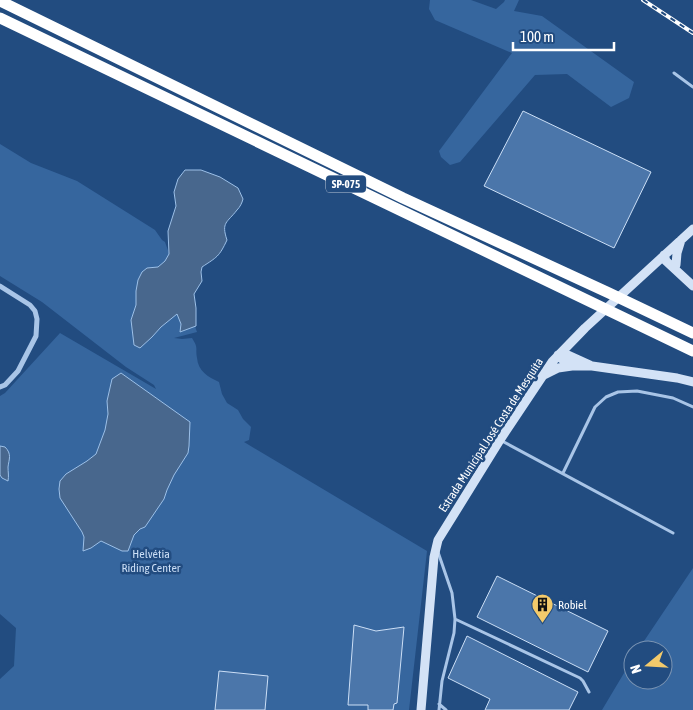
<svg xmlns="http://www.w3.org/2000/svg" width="693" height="710" viewBox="0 0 693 710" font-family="'Asap Condensed',sans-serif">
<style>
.green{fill:#36669e}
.water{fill:#48678d;stroke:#9cc0e8}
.building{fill:#4b76aa;stroke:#ccdff6}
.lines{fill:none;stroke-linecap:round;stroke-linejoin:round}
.lane{stroke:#a9c5e7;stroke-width:3}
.street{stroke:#a9c5e7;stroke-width:5}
.secondary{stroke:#d3e2f6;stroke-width:9}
.highway{stroke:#fff;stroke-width:11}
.rail-casing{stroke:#fff;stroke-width:4}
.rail{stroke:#224c80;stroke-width:2;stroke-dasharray:5.5;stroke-linecap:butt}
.labels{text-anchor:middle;stroke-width:5;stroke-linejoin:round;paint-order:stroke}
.shield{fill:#224c80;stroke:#bdc9d9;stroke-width:1}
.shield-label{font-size:11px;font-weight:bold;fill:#fff}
.street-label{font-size:12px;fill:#fff;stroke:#224c80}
.park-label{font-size:12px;fill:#ccdff6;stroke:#224c80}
.poi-label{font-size:12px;fill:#fff;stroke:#224c80;text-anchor:start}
</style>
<rect width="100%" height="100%" fill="#224c80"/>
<!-- green -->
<path class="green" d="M430 0H471L496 9 504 2 505 0H519L514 11 542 16 634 82 629 98 611 107 567 74 535 75 460 162 450 165 441 157 439 151 512 53 435 20 429 9Z
M0 144 31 163 77 181 155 230 162 240 165 242 197 332 174 338 182 339 192 338C199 349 195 347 197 358 198 371 208 377 219 382L222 394 227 403 238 410 243 419 251 427 249 440 244 442 427 551 409 710H0V679L14 666 16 628 0 614V396L5 393 60 333 156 389 154 385 126 367 42 302 0 276Z
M693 568V710H602L633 658V680H663V650H638Z"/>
<!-- water -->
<path class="water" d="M185 170H201L220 177 238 188 243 199C242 203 240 207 237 210 227 223 221 222 227 240 219 257 217 257 202 267L201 272 202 281 194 294 196 308V326L180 332 181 324 177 314 161 327 152 337 140 348 134 345 131 320 136 305V291L138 280 142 272 147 268 158 267 165 261 169 254 168 231 176 206 174 192 178 179Z
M121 373 190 422 189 446 188 453 174 475 167 490 164 499 145 527 140 529 134 535 128 551H122L101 541 91 548 83 551 84 537 82 532 60 498 59 489 60 481 66 474 87 461 96 454 105 430 108 414 107 401 112 379Z
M0 446 5 447C12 454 9 459 8 467 8 472 9 476 8 481L2 478 0 475Z"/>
<!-- building -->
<path class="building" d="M523 111 651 172 614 248 484 186Z
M497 576 608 631 588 672 477 617Z
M354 625 376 631 404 627 397 703 394 704 393 710H368V705H348Z
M467 636 578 692 569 710H485L490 699 448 678Z
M219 671 268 676 265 710H215Z"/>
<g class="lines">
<!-- lane -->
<path class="lane" d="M674 73 693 87
M502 441 673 533
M563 473 595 407 606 397 618 392 637 391 673 398 693 407
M438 552 452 593 455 619 454 633 442 681 439 710
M455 619 580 678 583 681 589 692
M439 704 446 710"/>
<!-- street -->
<path class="street" d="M0 286 30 305 35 311 37 319 36 336 18 371 5 385 0 387"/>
<!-- secondary -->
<path class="secondary" d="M664 255 666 261 693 286
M676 265 677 253 681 240
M558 355 564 361 574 366H592L677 378 693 382
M558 355H568L590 365
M544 375 558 368 572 366
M421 710 434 557 438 540 500 440 552 362 585 328 693 229"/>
<!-- highway -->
<path class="highway" d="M0 1 403 198 609 293 693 333
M0 18 693 351"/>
<defs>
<path id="rail" d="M643 0 693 33"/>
</defs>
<!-- rail casing -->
<use href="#rail" class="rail-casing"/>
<!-- rail -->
<use href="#rail" class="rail"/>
</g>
<!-- icons -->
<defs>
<symbol id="building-pin" viewBox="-11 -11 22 30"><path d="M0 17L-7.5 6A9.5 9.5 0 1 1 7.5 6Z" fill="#f3ca6b" stroke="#224c80"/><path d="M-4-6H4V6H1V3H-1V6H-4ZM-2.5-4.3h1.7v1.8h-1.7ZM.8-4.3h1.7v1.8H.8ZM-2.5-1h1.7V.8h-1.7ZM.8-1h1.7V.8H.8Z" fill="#111"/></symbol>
</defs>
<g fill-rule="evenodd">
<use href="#building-pin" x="530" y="592" width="25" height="34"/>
</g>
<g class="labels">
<!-- shield labels -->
<rect class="shield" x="326" y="175.5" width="40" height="17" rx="4"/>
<g class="shield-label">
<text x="346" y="188">SP-075</text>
</g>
<!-- street labels -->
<g class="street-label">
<text transform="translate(491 435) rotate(-57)" y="4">Estrada Municipal José Costa de Mesquita</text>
</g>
<!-- park labels -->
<g class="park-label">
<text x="151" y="558">Helvétia<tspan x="151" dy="14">Riding Center</tspan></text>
</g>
<!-- poi labels -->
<g class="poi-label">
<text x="558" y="609">Robiel</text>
</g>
</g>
<!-- north arrow -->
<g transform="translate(648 665) rotate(252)"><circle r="24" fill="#224c80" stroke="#7a94b3"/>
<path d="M0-4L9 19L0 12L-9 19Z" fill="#f3ca6b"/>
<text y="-8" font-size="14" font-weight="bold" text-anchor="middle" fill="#ffffff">N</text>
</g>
<!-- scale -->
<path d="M513 42v8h101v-8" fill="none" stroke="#ffffff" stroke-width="2.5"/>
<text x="520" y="42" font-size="15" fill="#ffffff" stroke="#224c80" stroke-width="4" paint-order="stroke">100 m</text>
</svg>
